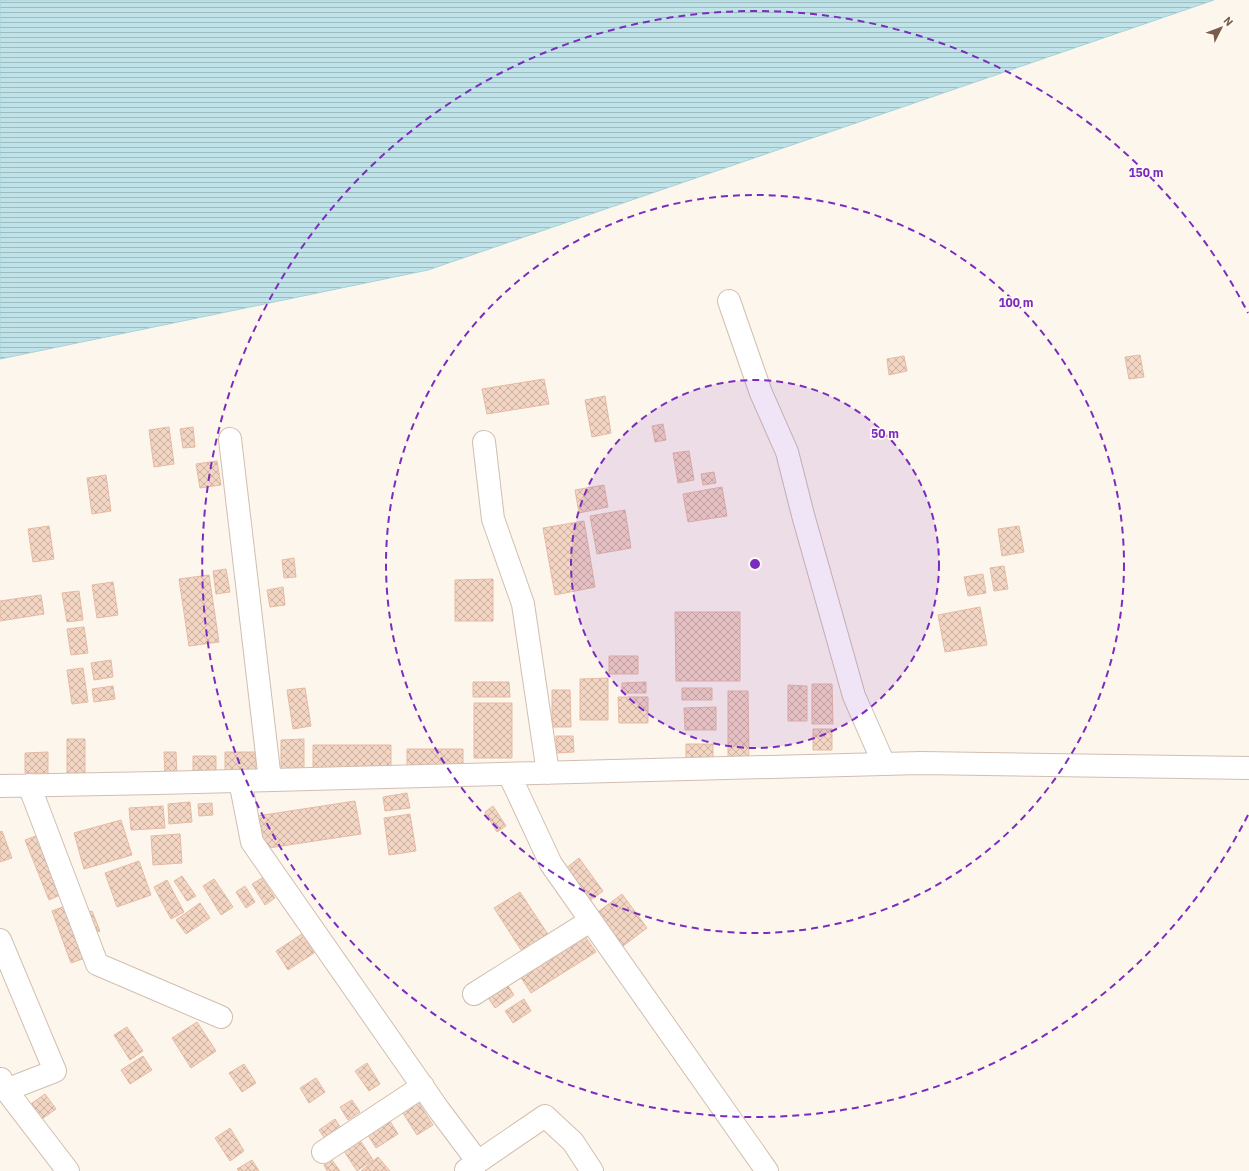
<svg xmlns="http://www.w3.org/2000/svg" width="1249" height="1171" viewBox="0 0 1249 1171" font-family="'IBM Plex Sans',sans-serif">
<style>
.water{fill:url(#water-rules);stroke:#a5d3da}
.building{fill:url(#building-cross-hatch);stroke:#e6bba3}
.lines{fill:none;stroke-linecap:round;stroke-linejoin:round}
.minor-casing{stroke:#d1beb0;stroke-width:24}
.minor{stroke:#fff;stroke-width:22}
.ring{fill:none;stroke:#7b2cbf;stroke-width:2;stroke-dasharray:7 5}
.centre{fill:#7b2cbf;stroke:#fffaf3;stroke-width:2}
.ring-label{font-size:12px;text-anchor:middle;font-weight:bold;fill:#7b2cbf;stroke:#fffaf3;stroke-width:3.5;stroke-linejoin:round;paint-order:stroke}
</style>
<defs>
<pattern id="water-rules" width="6" height="5" patternUnits="userSpaceOnUse"><rect width="6" height="5" fill="#bfe3e8"/><path d="M0 2.5h6" fill="none" stroke="#a0bbbe"/></pattern>
<pattern id="building-cross-hatch" width="8" height="8" patternUnits="userSpaceOnUse"><rect width="8" height="8" fill="#f3d5c3"/><path d="M0 0l8 8M0 8l8-8" fill="none" stroke="#cab0a1"/></pattern>
</defs>
<rect width="100%" height="100%" fill="#fdf6ec"/>
<!-- water -->
<path class="water" d="M0 0H1214L428 270 0 359Z"/>
<!-- building -->
<path class="building" d="M1140 355 1144 377 1129 379 1125 357Z
M904 356 907 371 889 375 887 359Z
M544 379 549 404 487 414 482 389Z
M605 396 611 433 592 437 585 400Z
M663 424 666 440 655 442 652 426Z
M169 427 174 464 154 467 149 430Z
M193 427 195 447 183 448 180 429Z
M689 451 694 480 678 483 673 453Z
M217 461 221 485 200 488 196 464Z
M714 472 716 483 703 485 701 474Z
M106 475 111 511 92 514 87 478Z
M604 485 608 507 579 513 575 490Z
M722 487 727 516 688 522 683 494Z
M625 510 631 548 597 554 590 516Z
M584 521 595 587 555 595 543 528Z
M49 526 54 559 33 562 28 529Z
M1019 526 1024 552 1002 556 998 529Z
M294 558 296 577 284 578 282 560Z
M1004 566 1008 589 994 591 990 568Z
M226 569 230 592 216 594 213 571Z
M983 574 986 593 968 596 964 577Z
M209 575 219 642 189 646 179 579Z
M493 579V621H455V580Z
M113 582 118 615 97 618 92 585Z
M283 587 285 605 270 607 267 590Z
M79 591 83 620 67 622 62 593Z
M41 595 44 614 0 621V601Z
M980 607 987 645 945 652 938 615Z
M675 612H740V681H676Z
M84 627 88 653 71 655 67 629Z
M609 656H638V674H609Z
M111 660 113 677 94 680 91 663Z
M83 668 88 702 72 704 67 670Z
M608 678V720H580V679Z
M473 682H509L510 697H473Z
M646 682V693H622V683Z
M812 684H832L833 724H812Z
M788 685 807 686V721H788Z
M113 686 115 699 94 702 92 689Z
M305 688 311 726 293 729 287 690Z
M682 688H712V700H682Z
M552 690H570L571 727H552Z
M728 691H748L749 761 728 760Z
M618 697H648V723H619Z
M474 703H512V758H474Z
M716 707V730H685L684 708Z
M813 729H832V750H813Z
M556 736H573L574 752 556 753Z
M67 739H85V773H67Z
M304 739V769H281V740Z
M686 744H713V760H686Z
M313 745H391V768L313 769Z
M407 749H463V767H407Z
M48 752V773H25V753Z
M164 752H176L177 777H165Z
M225 752H256V771H225Z
M193 756H216V771H193Z
M407 793 410 808 385 811 383 797Z
M355 801 361 834 262 849 257 816Z
M190 802 192 822 169 824 168 804Z
M212 803 213 815 199 816 198 804Z
M163 806 165 828 131 830 129 808Z
M493 806 506 826 497 832 485 812Z
M410 814 416 851 389 855 384 818Z
M121 820 132 855 84 869 74 833Z
M2 831 12 858 0 862V832Z
M44 833 67 892 49 900 25 840Z
M180 834 182 863 153 865 151 836Z
M579 858 603 891 584 905 561 872Z
M139 861 151 895 117 907 105 873Z
M182 876 196 896 187 901 174 881Z
M262 878 275 898 265 905 252 884Z
M214 879 233 907 221 915 203 886Z
M167 880 184 912 171 919 154 887Z
M245 886 255 902 246 908 236 892Z
M520 892 551 939 525 956 494 908Z
M622 894 647 928 619 949 594 915Z
M200 903 210 918 186 934 176 920Z
M68 905 88 957 71 963 52 911Z
M92 911 100 931 87 935 80 915Z
M582 932 596 952 531 993 518 973Z
M302 934 314 953 288 970 276 951Z
M503 978 514 995 495 1008 483 990Z
M524 999 531 1011 513 1023 505 1011Z
M197 1022 216 1051 191 1068 172 1038Z
M127 1027 143 1051 130 1060 114 1035Z
M143 1056 152 1070 130 1084 121 1070Z
M367 1063 380 1084 369 1091 355 1071Z
M244 1064 256 1083 242 1092 229 1073Z
M316 1078 325 1092 309 1103 300 1088Z
M45 1094 56 1109 39 1121 28 1106Z
M415 1097 433 1125 417 1135 399 1107Z
M352 1100 360 1112 348 1120 340 1107Z
M385 1113 398 1134 376 1148 363 1127Z
M335 1119 345 1134 329 1144 319 1130Z
M230 1128 244 1151 230 1161 215 1138Z
M356 1134 373 1160 357 1171 340 1145Z
M378 1157 390 1171H376L375 1170 374 1171H361Z
M252 1160 259 1171H239L237 1169Z
M332 1160 340 1171H327L324 1165Z"/>
<g class="lines">
<defs>
<path id="minor" d="M729 301 761 393 787 452 803 515 854 696 884 764
M230 439 270 780
M484 442 493 519 523 604 548 773
M509 774 551 864 767 1171
M240 781 252 842 439 1110 478 1162
M29 785 97 964 221 1017
M0 786 158 783 921 763 1249 768
M0 940 55 1071 6 1090
M474 994 590 921
M1 1079 6 1090 68 1171
M323 1152 423 1086
M466 1170 545 1116 573 1142 592 1171"/>
</defs>
<!-- minor casing -->
<use href="#minor" class="minor-casing"/>
<!-- minor -->
<use href="#minor" class="minor"/>
</g>
<!-- distance rings -->
<circle cx="755" cy="564" r="184" fill="#7b2cbf" fill-opacity=".12"/>
<g class="ring">
<circle cx="755" cy="564" r="184"/>
<circle cx="755" cy="564" r="369"/>
<path d="M1248 815A553 553 0 1 1 1248 313"/>
</g>
<circle cx="755" cy="564" r="6" class="centre"/>
<g class="ring-label">
<text x="1146" y="177">150 m</text>
<text x="1016" y="307">100 m</text>
<text x="885" y="438">50 m</text>
</g>
<!-- north arrow -->
<g transform="translate(1221 28) rotate(48)" stroke="#fffaf3" stroke-width="3" paint-order="stroke">
<path d="M0-3L7 15L0 10L-7 15Z" fill="#7a5c4d"/>
<text y="-6" font-size="11" font-weight="bold" text-anchor="middle" fill="#7a5c4d">N</text>
</g>
</svg>
